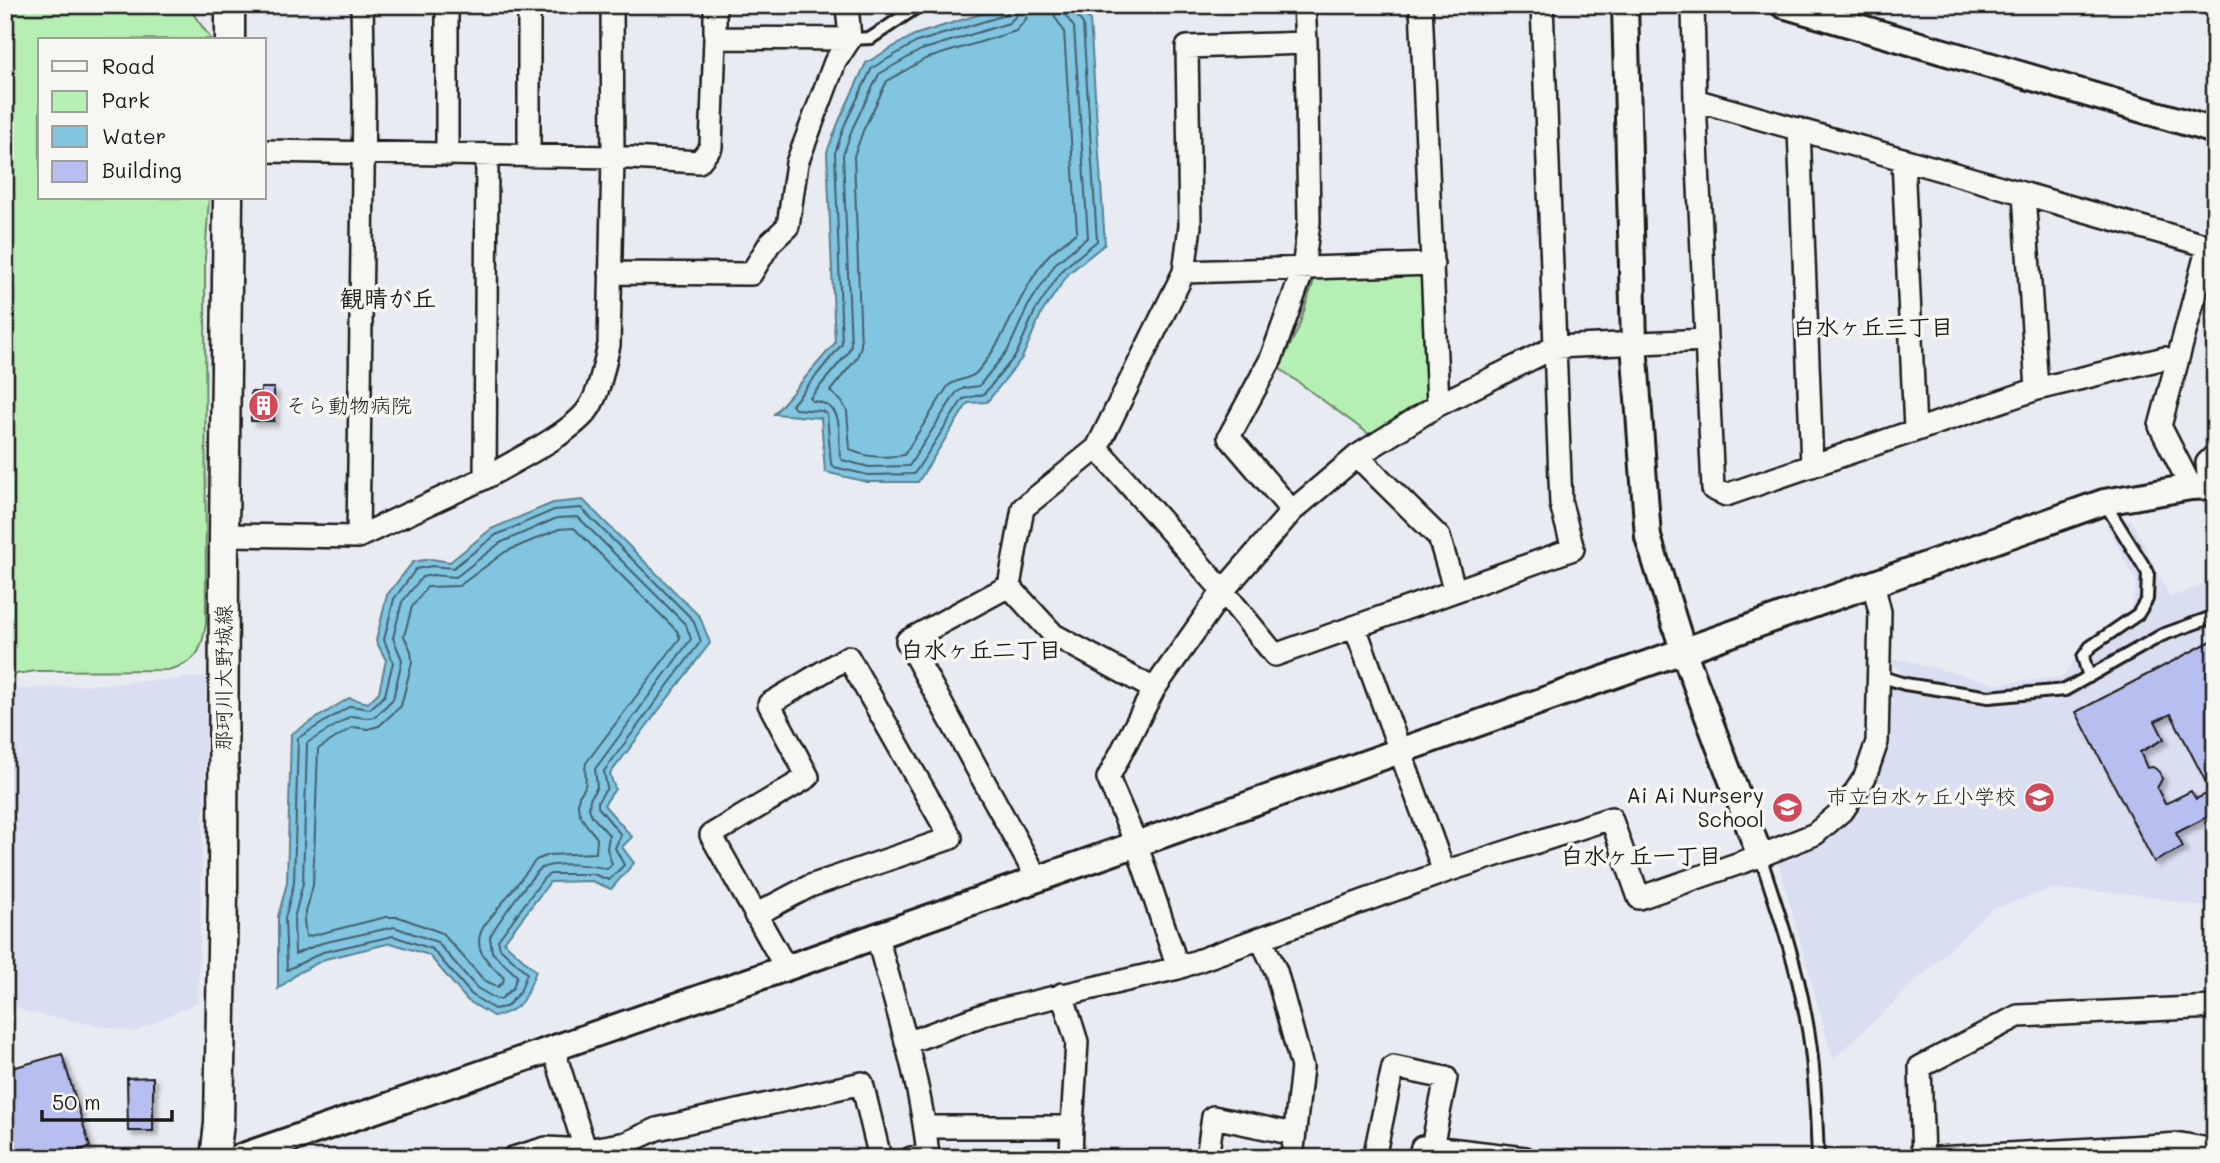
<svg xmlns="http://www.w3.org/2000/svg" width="2220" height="1163" viewBox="0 0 2220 1163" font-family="Mali,'Klee One',sans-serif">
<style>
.built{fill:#dadef1}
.green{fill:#b6efb3;stroke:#698668;stroke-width:2}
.water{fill:#81c5e1;stroke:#598192;stroke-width:2}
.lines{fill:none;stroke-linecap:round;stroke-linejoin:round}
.shore{stroke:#44606b;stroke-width:2}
.building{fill:#b7bff0;stroke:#1c1c1c;stroke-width:2;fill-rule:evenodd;filter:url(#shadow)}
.service-casing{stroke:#1c1c1c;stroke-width:16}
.minor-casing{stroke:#1c1c1c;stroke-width:26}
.tertiary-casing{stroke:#1c1c1c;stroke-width:30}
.secondary-casing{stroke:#1c1c1c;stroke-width:33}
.service{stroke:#f6f6f2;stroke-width:10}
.minor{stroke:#f6f6f2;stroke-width:21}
.tertiary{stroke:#f6f6f2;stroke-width:24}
.secondary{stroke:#f6f6f2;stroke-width:28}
.labels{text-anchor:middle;stroke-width:7;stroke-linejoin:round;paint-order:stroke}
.poi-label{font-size:21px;fill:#1c1c1c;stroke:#f6f6f2;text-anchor:end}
.street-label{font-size:21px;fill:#1c1c1c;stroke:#f6f6f2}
.neighbourhood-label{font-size:23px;font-weight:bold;fill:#1c1c1c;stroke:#f6f6f2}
.quarter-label{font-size:24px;font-weight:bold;fill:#1c1c1c;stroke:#f6f6f2}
</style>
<defs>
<filter id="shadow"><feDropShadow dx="4.5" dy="4.5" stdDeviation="2" flood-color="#0004"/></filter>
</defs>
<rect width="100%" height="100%" fill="#e9ebf2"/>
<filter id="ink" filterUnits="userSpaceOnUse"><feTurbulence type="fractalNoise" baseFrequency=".0143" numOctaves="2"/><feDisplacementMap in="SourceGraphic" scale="14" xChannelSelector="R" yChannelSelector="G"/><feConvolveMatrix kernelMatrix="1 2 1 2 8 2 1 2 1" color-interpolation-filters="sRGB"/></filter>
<g filter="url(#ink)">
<!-- built -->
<path class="built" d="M2131 520 2170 597 2215 581V909L2135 894 2053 889 1992 909 1833 1060 1777 858 1851 816 1886 692 1894 688 1901 672 1888 660H1904L1997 684 2063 677 2086 642 2131 608 2137 583 2106 525Z
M208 677 198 1002 134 1032 29 1013 5 1002V694L9 690Z"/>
<!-- green -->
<path class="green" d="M5 5H187L211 39 40 40V198H209L205 258 206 624C201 653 197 662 168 670L36 671 16 674 5 684Z
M1425 274 1428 401 1373 437 1279 368 1298 329 1315 277Z"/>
<!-- water -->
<path class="water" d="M1009 5H1077L1090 20 1105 244 1069 273 1041 314 1022 358 987 402 968 403 918 482H867L825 472 821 418 774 414 835 343 827 152 839 121 866 63 914 35Z
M583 500 700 617 710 643 610 774 615 789 604 805 632 837 622 847 634 863 611 889 592 881 550 882 504 942 536 971C526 996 523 1012 493 1016L467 1000 429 955 391 943 325 959 298 973 278 989V917L287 883 291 734 349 698 368 703 379 692 386 660 376 641 387 595 413 562 431 559 450 562 491 529 553 503Z"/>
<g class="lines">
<!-- shore -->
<path class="shore" d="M1010 5 1009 11 1005 15 917 42 872 68 845 124 835 153 842 344 792 405 795 409 822 411 827 414 831 464 834 467 868 475 914 474 963 399 984 394 1016 355 1035 311 1063 269 1097 241 1083 24 1074 12 1072 5
M1019 5 1016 16 1009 23 921 50 879 74 853 127 843 155 851 346 847 354 810 398 812 401C846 404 838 431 840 457L842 460 869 467 909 466 956 393 964 388 979 386 1008 350 1028 306 1056 263 1088 237 1074 27 1065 15 1064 5
M1029 5 1026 19 1016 31 925 59 887 81 863 131 854 156 861 346 857 358 830 391 842 402 847 411 850 449C863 458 888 458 904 455L948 386C958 378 970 380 977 372 1008 337 1018 293 1048 256 1056 247 1068 240 1077 232L1064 31 1055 17 1053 5
M581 508 693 620 701 641 604 771 607 788 598 801V807L621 835 615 848 624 865 609 880 593 874H550L544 878 498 940 500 948 527 973 520 992 506 1007 494 1009 472 995 432 949 393 936 323 952 287 970 285 918 294 883 298 738 350 706 370 709 385 695 393 662 384 640 394 599 416 569 432 566 453 568 496 535 554 510Z
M578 517 686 625 691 639 595 769 597 787 590 799 589 808 592 816 609 835 607 849 612 864 607 869C594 865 555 861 542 868 533 873 495 926 490 937L492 952 517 976 513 988 501 999H496L477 988 437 942 394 927 322 943 295 954 294 919 303 883 307 743 351 716 366 718 375 717 393 699 402 660 393 638 402 602 422 577 432 575 456 577 500 543 557 518Z
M574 528 677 631 680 638 586 763C584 771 587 779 585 786 584 790 581 793 579 796 574 814 587 825 597 838L596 853 549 855 536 860 484 926C470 949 488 962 504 978L503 982 498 987 484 980 442 933 399 917H386L306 937 304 920 313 885 318 749 353 727 368 729 379 726 401 706 412 662 411 651 404 636 412 607 427 587 459 586 505 552 559 529Z"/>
</g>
<!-- building -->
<path class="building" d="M261 388H274V421H251V392H261Z
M2215 639V813L2176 833 2183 847 2154 862 2076 712ZM2171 714 2211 792 2196 799 2191 791 2165 804 2157 788 2162 779 2160 772 2153 767 2147 768 2140 752 2164 739 2155 721Z
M62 1054 90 1147 50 1158H18L5 1097V1070Z
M153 1077V1131H128L127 1078Z"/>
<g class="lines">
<defs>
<path id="service" d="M850 39 871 38 920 5
M1879 676 1905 684 1989 697 2065 690 2162 635 2215 616
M2089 677 2083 657 2090 647 2138 614 2147 599 2148 573 2104 502
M1760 856C1778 910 1796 962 1806 1018 1815 1064 1816 1111 1818 1158"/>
<path id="minor" d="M529 5V156
M715 5V38
M1304 5 1306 43
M1693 5 1695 100 2208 246 2160 426 2191 487
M1695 100 1713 489 1726 495 2037 389 2165 358 2175 364
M1799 129 1812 466
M264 151 613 157 699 162 711 147 715 38 850 39 847 5
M447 155V5
M1903 159 1915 430
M2024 194 2037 389
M1184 272 1433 264
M610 273 751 274 770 243 788 226 797 163 835 62 850 39
M1438 405 1555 347 1706 340
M1097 448 1223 591 1275 655 1573 549 1561 504 1542 5
M1357 456 1439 537 1455 591
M485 478C511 463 574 432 589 408 600 391 604 365 609 345L613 157 612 5
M2209 486 2207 463 2215 455
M224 535 358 537 364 104 362 5
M358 537 485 478 487 155
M1009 586 1054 635 1154 689
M1355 627 1444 872
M1037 878 907 641 1009 586 1023 508 1097 448 1184 272 1190 226 1187 47 1306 43 1309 222 1303 270 1271 359 1229 437 1292 511
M755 915 810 886 951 838 848 657 769 704 808 777 711 835 786 968
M877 936C896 1008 921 1081 928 1155L911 1158
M1261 939 1276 971 1302 1067 1292 1158
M1178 968 1136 843 1108 778 1154 689 1223 591 1292 511 1357 456 1438 405 1421 5
M1062 994 1077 1042 1072 1127
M906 1043 991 1012 1178 968 1444 872 1611 818 1639 898 1760 856 1815 834 1844 809 1865 777 1877 742 1880 612 1873 583
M553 1048 588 1158
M926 1127H1072L1071 1158
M513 1158 546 1148 586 1150 626 1143 657 1129 862 1083 880 1158
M1207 1158 1213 1117 1294 1134
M1374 1158 1393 1067 1446 1078 1432 1147
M1419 1158 1422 1147H1432L1525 1158
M1923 1158 1920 1067 2018 1016 2215 1007
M1937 1158 2181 1144 2215 1150"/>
<path id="tertiary" d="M1625 5 1634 343 1648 537 1683 650 1760 856
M1783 5 2215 131
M237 1158 786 968 2104 502 2191 487 2215 486"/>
<path id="secondary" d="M230 40V5
M215 1158 219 1123 223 892 224 535 228 198"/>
</defs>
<!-- service casing -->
<use href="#service" class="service-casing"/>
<!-- minor casing -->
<use href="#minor" class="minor-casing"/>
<!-- tertiary casing -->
<use href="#tertiary" class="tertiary-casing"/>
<!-- secondary casing -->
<use href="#secondary" class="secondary-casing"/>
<!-- service -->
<use href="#service" class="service"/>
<!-- minor -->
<use href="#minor" class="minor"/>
<!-- tertiary -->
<use href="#tertiary" class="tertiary"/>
<!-- secondary -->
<use href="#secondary" class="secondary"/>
</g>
</g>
<!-- icons -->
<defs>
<symbol id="building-disc" viewBox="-11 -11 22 22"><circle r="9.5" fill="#d1495b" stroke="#f6f6f2"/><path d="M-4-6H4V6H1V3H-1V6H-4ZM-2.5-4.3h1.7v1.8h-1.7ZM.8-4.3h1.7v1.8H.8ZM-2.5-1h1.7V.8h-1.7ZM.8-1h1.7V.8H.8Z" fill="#fff"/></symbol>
<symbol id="school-disc" viewBox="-11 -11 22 22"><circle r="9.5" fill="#d1495b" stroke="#f6f6f2"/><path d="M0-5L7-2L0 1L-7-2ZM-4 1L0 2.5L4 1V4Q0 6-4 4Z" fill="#fff"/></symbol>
</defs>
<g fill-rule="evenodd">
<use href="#building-disc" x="246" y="388" width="35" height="35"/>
<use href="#school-disc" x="2022" y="780" width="35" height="35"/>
<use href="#school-disc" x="1770" y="790" width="35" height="35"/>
</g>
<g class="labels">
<!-- poi labels -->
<g class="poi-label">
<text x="286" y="413" text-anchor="start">そら動物病院</text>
<text x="1764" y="803">Ai Ai Nursery<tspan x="1764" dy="24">School</tspan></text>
<text x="2016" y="804">市立白水ヶ丘小学校</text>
</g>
<!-- street labels -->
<g class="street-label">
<text transform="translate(224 678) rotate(-90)" y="7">那珂川大野城線</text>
</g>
<!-- neighbourhood labels -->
<g class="neighbourhood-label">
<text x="1873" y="335">白水ヶ丘三丁目</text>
<text x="981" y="658">白水ヶ丘二丁目</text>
<text x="1641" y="864">白水ヶ丘一丁目</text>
</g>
<!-- quarter labels -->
<g class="quarter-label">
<text x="388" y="307">観晴が丘</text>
</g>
</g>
<!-- margin -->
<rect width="2220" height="1163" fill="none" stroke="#f6f6f2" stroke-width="28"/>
<rect x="14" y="14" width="2192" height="1135" fill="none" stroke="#1c1c1c" stroke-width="2.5" filter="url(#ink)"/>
<!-- legend -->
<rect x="38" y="38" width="228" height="161" fill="#f6f6f2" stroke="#9f9f9c" stroke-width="2"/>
<rect x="52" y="61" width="35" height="10" fill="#f6f6f2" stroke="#9f9f9c" stroke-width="2"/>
<text x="102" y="74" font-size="21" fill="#1c1c1c">Road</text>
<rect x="52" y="91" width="35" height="21" fill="#b6efb3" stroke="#9f9f9c" stroke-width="2"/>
<text x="102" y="108" font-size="21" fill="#1c1c1c">Park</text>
<rect x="52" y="126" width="35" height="21" fill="#81c5e1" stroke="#9f9f9c" stroke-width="2"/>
<text x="102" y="144" font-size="21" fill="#1c1c1c">Water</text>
<rect x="52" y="161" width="35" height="21" fill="#b7bff0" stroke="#9f9f9c" stroke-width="2"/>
<text x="102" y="178" font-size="21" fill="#1c1c1c">Building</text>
<!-- scale -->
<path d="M42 1110v10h130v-10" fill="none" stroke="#1c1c1c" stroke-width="3.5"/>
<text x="52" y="1110" font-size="21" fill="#1c1c1c" stroke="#f6f6f2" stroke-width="5" paint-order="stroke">50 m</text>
</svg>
